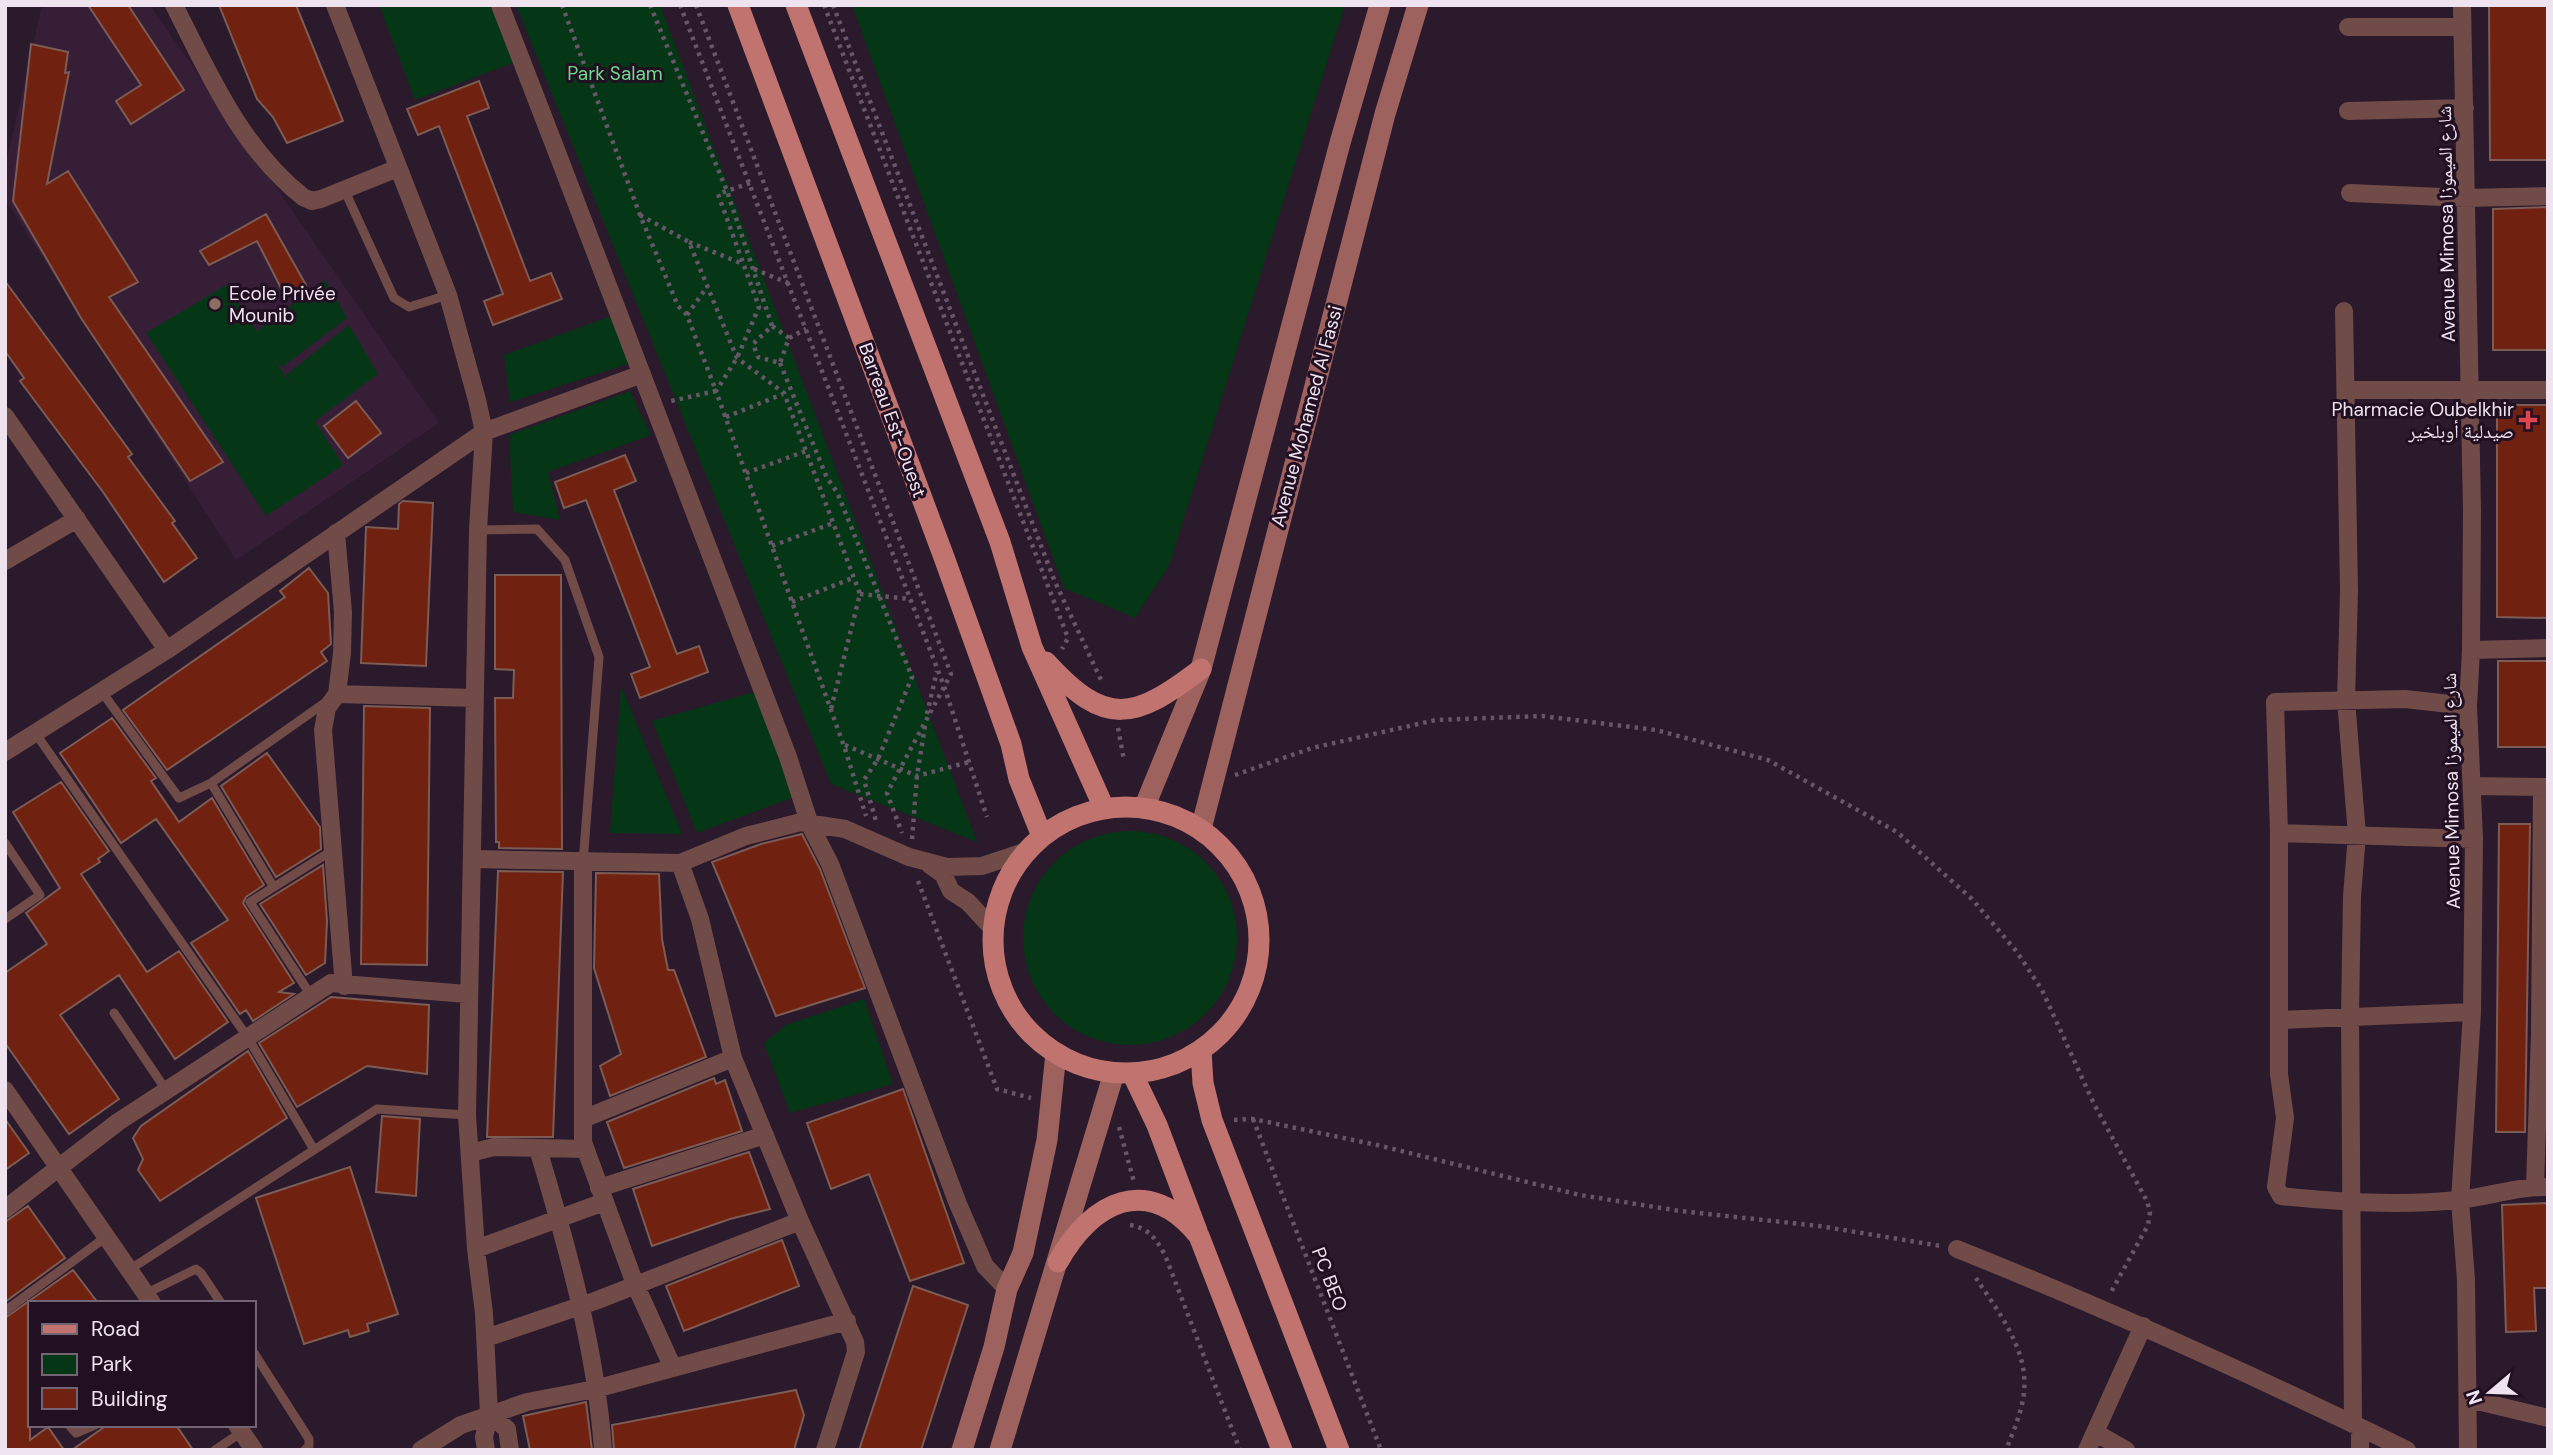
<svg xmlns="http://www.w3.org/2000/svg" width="2553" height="1455" viewBox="0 0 2553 1455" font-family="'DM Sans','Noto Naskh Arabic',sans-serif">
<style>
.built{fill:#361e37}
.green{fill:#053717}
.building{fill:#712110;stroke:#7c5c54;stroke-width:2}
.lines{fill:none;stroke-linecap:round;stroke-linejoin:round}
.path{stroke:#665667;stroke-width:4.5;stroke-dasharray:3.5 5;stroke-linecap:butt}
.lane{stroke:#714b48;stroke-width:9}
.street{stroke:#714b48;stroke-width:18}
.secondary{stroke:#9e625e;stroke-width:21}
.primary{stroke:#c1736f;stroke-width:21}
.education-dot{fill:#8d6e63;stroke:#210f22;stroke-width:2.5}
.health-dot{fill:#e0444e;stroke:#210f22;stroke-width:2.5}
.labels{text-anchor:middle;stroke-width:6;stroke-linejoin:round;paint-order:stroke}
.park-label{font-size:19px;fill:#71d98c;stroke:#210f22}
.street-label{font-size:19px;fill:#efe3f0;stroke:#210f22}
.poi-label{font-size:19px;fill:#efe3f0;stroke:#210f22;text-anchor:start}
</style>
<rect width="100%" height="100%" fill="#2b192c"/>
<!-- built -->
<path class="built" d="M42 5H150L439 423 236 560 5 199V168Z"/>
<!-- green -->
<path class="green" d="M379 5H493L515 62 415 100Z
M516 5H660L977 842 831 784Z
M852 5H1345L1169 566 1135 618 1064 588Z
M325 280 347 318 282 367 274 359 294 389 286 375 349 325 378 374 315 421 343 465 266 516 146 333 226 285 257 331Z
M617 314 637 361 510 402 504 355Z
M630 391 651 435 548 472 560 520 513 512 509 435Z
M621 686 682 834 610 833Z
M757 691 792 798 697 833 652 721Z
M1023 938a107 107 0 1 1 214 0a107 107 0 1 1-214 0Z
M864 999 893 1084 790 1113 764 1043 786 1025Z"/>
<!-- building -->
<path class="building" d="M88 5H128L184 90 131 124 116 101 141 85Z
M219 5H296L343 121 287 143 273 117 257 99Z
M2489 5H2548V160H2490Z
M31 44 68 52 65 73 69 72 47 184 68 171 138 282 109 297 223 462 190 481 81 318 13 201Z
M479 81 489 108 467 116 530 281 551 273 562 299 493 325 484 301 503 294 439 126 418 135 407 109Z
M2548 207V350H2493V209Z
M266 214 306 285 284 294 257 241 209 265 200 251Z
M5 281 132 454 128 457 175 521 172 523 197 558 164 582 103 492 20 381 24 378 5 351Z
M356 401 381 433 348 458 324 426Z
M2497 405H2548V618L2497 617Z
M625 455 636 481 614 490 677 654 699 646 708 672 640 698 631 674 650 667 586 500 564 508 555 482Z
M403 501 433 503 426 666 361 663 366 527 398 529 399 504Z
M309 568 328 593 331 644 321 652 327 661 167 770 123 710 285 597 280 591Z
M495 575H561L562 849 499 848V842H496L495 698H513L514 670 495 669Z
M2498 661H2548V747H2498Z
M364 706 430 708 427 965 361 964Z
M112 718 156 778 151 781 179 822 212 798 264 885 246 897 243 903 294 983 279 992 294 994 253 1021 246 1010 240 1014 191 943 228 920 156 819 121 843 60 753Z
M267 753 320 827 321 849 276 877 221 786Z
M61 782 109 851 98 859 100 862 81 874 147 972 179 951 228 1022 175 1059 119 975 60 1015 119 1099 69 1134 5 1043V973L47 944 26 913 60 888 13 812Z
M2499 824H2530L2525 1132H2496Z
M802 834 820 869 865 988 776 1016 712 862 761 844Z
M323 865 327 921 325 963 306 975 260 904Z
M498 871 563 872 553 1137H487Z
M596 873 659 874 662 939 668 970H674L706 1057 610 1096 600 1066 621 1054 594 968Z
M331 997 429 1005 427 1074 367 1066 297 1107 259 1043Z
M248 1051 287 1118 160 1201 138 1170 143 1159 133 1138 141 1126Z
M714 1078 716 1084 725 1080 742 1131 624 1168 607 1122Z
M903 1089 964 1263 910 1281 869 1174 831 1189 807 1123Z
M382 1116 420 1119 416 1196 376 1192Z
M5 1119 29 1153 5 1170Z
M749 1152 770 1209 730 1219 652 1246 633 1189Z
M350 1167 398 1314 367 1324 369 1331 350 1337 348 1330 304 1344 256 1198Z
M2548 1203V1288H2534L2536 1331 2506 1332 2502 1205Z
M28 1206 65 1258 5 1302V1222Z
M782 1240 799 1286 684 1331 666 1286Z
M73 1270 98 1303H30V1440L48 1427 64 1450H5V1318Z
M913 1286 968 1305 921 1450H859Z
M796 1390 804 1415 794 1450H614L612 1425Z
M586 1402 592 1450H530L523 1416Z
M107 1425H176L193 1450H72Z"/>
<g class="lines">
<!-- path -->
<path class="path" d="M562 5 640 215 678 306 687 315 716 391 671 401
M650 5 727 191 772 326
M680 5 944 686 987 817
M696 5 951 674 887 793 902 833
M824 5 1068 638 1062 649
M833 5 1055 582 1103 684
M750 183 718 194 759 307 737 358 716 391 845 749 866 816
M640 215 689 242 737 358 784 393 860 594 831 709
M689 242 743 264
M754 269 788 283
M687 315 707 287
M789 338 772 326 753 344 758 357 780 363 789 338 806 329
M780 363 827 478 837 492 912 677 878 759 864 780 876 821
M726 417 783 394
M746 473 806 451
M772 546 833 523
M860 594 911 599
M792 602 853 578
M927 714 937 671
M1118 728 1124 760
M845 745 917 776 969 762
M1235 775 1312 748 1436 720 1542 716 1656 730 1768 760 1897 832 1972 899 2017 952 2042 990 2094 1104 2147 1201 2150 1212 2148 1225 2110 1294
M912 839 917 776 925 726
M918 881 997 1089 1031 1098
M1253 1119 1381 1450
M1234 1120 1253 1119 1377 1145 1580 1195 1680 1211 1819 1226 1941 1246
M1119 1127 1134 1182
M1130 1225C1149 1228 1156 1239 1165 1255L1240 1450
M1976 1278C1997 1310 2029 1350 2024 1392 2022 1412 2013 1432 2006 1450"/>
<!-- lane -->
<path class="lane" d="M344 189 394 298 409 307 448 295
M478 530 537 529 565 560 599 657 583 863
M102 692 179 798 211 783 326 702
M36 734 248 1038 313 1148
M211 783 273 886
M5 843 40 895 5 919
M310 994 250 902 333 850
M114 1013 166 1090
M129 1270 377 1109 467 1115
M145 1294 196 1269 201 1273 221 1303
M5 1311 106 1237
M254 1353 309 1439V1446L305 1450
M69 1425 76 1433 95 1425
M215 1450 242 1432"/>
<!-- street -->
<path class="street" d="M174 5C209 74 241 148 303 197L312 201 321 199 398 168
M335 5 448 295 477 400 484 432 478 530 467 1115 476 1249 484 1313 489 1414 484 1437 486 1450
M500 5C597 255 693 505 788 757L810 825 830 864 958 1204 985 1266 1007 1289
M2462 5 2472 510 2471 650 2468 706 2474 839 2472 1012 2460 1200 2466 1280 2468 1450
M2348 27H2462
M2348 111 2465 108
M2350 193 2466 198 2548 196
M2344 311 2349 591 2346 700 2357 835 2352 896 2350 1015 2353 1424
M2347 390H2548
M5 416 167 650
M336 533 343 612 342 653 337 694 327 708 323 730 344 986
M5 561 77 519
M2471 650 2548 648
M337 694 474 698
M2468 706 2405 699 2275 702 2279 833V1074L2285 1118 2276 1187 2281 1196C2340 1202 2398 1206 2458 1200 2488 1197 2517 1186 2548 1187
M5 752 167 650 484 432 642 374
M2472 786 2548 787
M2279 833 2474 839
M474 859 680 863 746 836 801 822 845 829 909 857 947 867 982 866 1027 851
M583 863V1142L635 1284 673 1368
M680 863 700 919 733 1058 800 1221 855 1342 856 1352 825 1450
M930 865 943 874 951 891 968 902 993 929
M2281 1020 2472 1012
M5 1090 152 1303
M583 1119 733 1058
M538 1149C567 1246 596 1349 603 1450
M470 1153 494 1147 585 1149
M2535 1187 2540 1032 2542 787
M599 1188 765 1135
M5 1209 118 1122 331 983 467 994
M476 1249 604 1202
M1957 1249C2110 1310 2259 1378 2407 1450
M486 1338 595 1301 800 1221
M2469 1399 2548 1418
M489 1414 507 1429 510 1450
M237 1425 254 1450
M2360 1427V1450
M2096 1433 2126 1450
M421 1450 461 1425 527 1402 595 1389 847 1321
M2087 1450 2143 1326"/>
<!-- secondary -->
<path class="secondary" d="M1144 808 1201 669 1340 143 1380 5
M1201 829 1385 114 1418 5
M962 1450 994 1347 1007 1289 1023 1253 1047 1140 1056 1053
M1000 1450 1114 1073"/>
<!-- primary -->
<path class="primary" d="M738 5 945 560 1011 744 1019 779 1042 836
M796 5 1000 542 1032 647 1104 808
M1046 662C1106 728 1134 720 1201 669
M993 940a133 133 0 1 1 266 0a133 133 0 1 1-266 0Z
M1201 1051 1203 1083 1212 1120 1339 1450
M1133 1075 1157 1125 1197 1231
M1058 1262C1091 1202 1148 1172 1199 1236L1282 1450"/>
</g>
<!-- markers -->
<circle class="education-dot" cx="215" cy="304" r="7"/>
<path class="health-dot" d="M2524.5 409.5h7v7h7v7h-7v7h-7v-7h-7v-7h7z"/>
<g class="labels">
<!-- park labels -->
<g class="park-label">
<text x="615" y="80">Park Salam</text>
</g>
<!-- street labels -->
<g class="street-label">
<text transform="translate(2446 224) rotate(-91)" y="7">Avenue Mimosa شارع الميموزا</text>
<text transform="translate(1306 416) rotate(-75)" y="7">Avenue Mohamed Al Fassi</text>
<text transform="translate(893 420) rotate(70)" y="7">Barreau Est-Ouest</text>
<text transform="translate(2451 791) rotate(-91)" y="7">Avenue Mimosa شارع الميموزا</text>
<text transform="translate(1330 1279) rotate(69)" y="7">PC BEO</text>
</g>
<!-- poi labels -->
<g class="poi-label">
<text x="229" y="300">Ecole Privée<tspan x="229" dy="22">Mounib</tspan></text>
<text x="2514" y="416" text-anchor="end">Pharmacie Oubelkhir<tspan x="2514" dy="22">صيدلية أوبلخير</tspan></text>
</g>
</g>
<!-- border -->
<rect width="2553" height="1455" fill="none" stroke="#efe3f0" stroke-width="14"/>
<!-- legend -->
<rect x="28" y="1301" width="228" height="126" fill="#210f22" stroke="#736474" stroke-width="2"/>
<rect x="42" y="1324" width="35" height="10" fill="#c1736f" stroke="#736474" stroke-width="2"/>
<text x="91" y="1336" font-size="21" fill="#efe3f0">Road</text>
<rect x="42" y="1354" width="35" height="21" fill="#053717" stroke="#736474" stroke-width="2"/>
<text x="91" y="1371" font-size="21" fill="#efe3f0">Park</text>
<rect x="42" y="1388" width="35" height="21" fill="#712110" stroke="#736474" stroke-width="2"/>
<text x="91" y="1406" font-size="21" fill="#efe3f0">Building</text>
<!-- north arrow -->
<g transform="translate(2490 1392) rotate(251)" stroke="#210f22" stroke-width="5" paint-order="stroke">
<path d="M0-5L12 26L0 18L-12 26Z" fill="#efe3f0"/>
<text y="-10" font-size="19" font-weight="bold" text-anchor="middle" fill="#efe3f0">N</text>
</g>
</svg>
